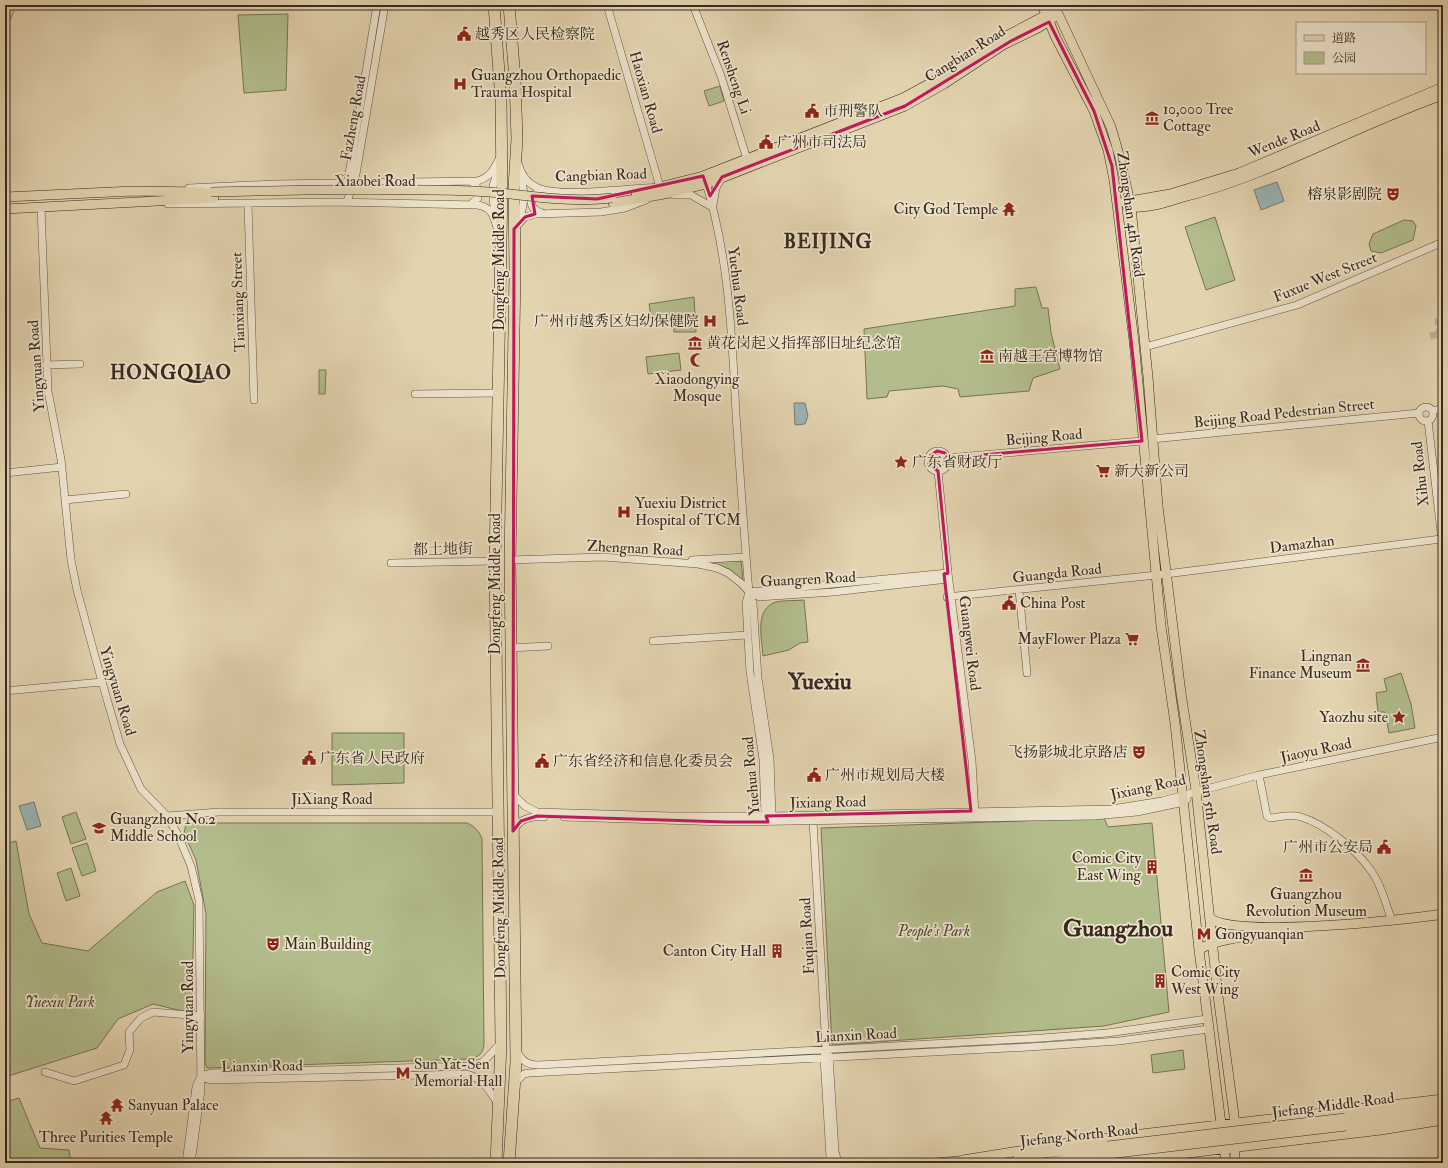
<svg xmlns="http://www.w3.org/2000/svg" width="1448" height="1168" viewBox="0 0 1448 1168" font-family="'IM FELL Double Pica','Noto Serif SC',serif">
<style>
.green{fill:#b3bd8c;stroke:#767456}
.water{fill:#9ab5b7;stroke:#737d7a}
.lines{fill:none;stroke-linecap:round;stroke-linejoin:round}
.minor-tunnel{stroke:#c1b293;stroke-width:7;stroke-dasharray:7 3.5;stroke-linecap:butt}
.minor-casing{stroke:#645443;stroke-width:8}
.major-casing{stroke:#392a1f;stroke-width:10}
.highway-casing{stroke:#392a1f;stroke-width:12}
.minor{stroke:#ede3cc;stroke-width:7}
.major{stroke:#e3d4b0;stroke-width:9}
.highway{stroke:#e3d4b0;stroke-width:11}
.major-bridge-casing{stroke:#392a1f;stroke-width:10;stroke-linecap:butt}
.major-bridge{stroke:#e3d4b0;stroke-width:9}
.marked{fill:none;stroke:#c2185b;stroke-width:3;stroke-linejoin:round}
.labels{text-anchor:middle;stroke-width:3.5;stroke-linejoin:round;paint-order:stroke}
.poi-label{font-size:15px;fill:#392a1f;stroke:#ede3cc;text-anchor:start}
.street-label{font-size:15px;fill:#392a1f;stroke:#ede3cc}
.park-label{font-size:15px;font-style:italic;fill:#514735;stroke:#ede3cc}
.district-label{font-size:19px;font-weight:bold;letter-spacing:1px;fill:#392a1f;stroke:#ede3cc}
.town-label{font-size:23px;font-weight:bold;fill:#392a1f;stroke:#ede3cc}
</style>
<rect width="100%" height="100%" fill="#e3d4b0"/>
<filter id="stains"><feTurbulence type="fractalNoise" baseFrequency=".005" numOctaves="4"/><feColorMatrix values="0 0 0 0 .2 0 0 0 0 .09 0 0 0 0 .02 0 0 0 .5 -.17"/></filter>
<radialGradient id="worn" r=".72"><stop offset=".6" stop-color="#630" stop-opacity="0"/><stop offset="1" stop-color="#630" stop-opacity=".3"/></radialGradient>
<!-- green -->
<path class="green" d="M288 14 286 90 244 93 238 15Z
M720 86 724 101 709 106 704 91Z
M1215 217 1235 280 1206 290 1185 227Z
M1404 220 1413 221 1416 226 1413 240 1381 253 1371 251 1369 244 1373 234Z
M1036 287 1042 308H1048L1051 333 1060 369 1033 378 1029 391 960 397 958 389 943 386 889 391 887 397 867 399 864 329 1015 306V289Z
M694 297 696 332H674L673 322H652L649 304Z
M679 353 681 370 648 374 646 357Z
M319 370H326L325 394H319Z
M741 561 743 580 729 569 710 562Z
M804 600 808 642 800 643 789 650 763 656C762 639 754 609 776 602 784 600 795 601 804 600Z
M1401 673 1411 704 1415 728 1389 733 1385 712H1378L1376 693 1387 691 1384 679Z
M332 733H404V783L332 785Z
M76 812 86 839 71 844 62 817Z
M1104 818 1108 827 1152 823 1169 1012 1104 1026 832 1045 821 828Z
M188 823H467C474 826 480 832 482 839L484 1044C483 1054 479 1057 469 1059L207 1068 205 1062 206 914 196 860 184 833 186 824Z
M16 841 29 914 42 943 88 951 157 892 185 881 194 905 192 1000 195 1014 153 1004 118 1019 97 1048 5 1077V844Z
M87 843 96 871 82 876 72 848Z
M71 868 80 896 66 901 57 873Z
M1183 1050 1185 1069 1153 1073 1151 1055Z
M19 1098 40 1148 69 1150 71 1163H5V1102Z"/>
<!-- water -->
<path class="water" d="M1277 182 1284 201 1261 210 1254 190Z
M794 403H805L808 416 805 424 795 425Z
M34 802 41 826 27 830 19 806Z"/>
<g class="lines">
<!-- minor-tunnel -->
<path class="minor-tunnel" d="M1438 318 1443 355
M1430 336 1443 333"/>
<defs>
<path id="minor" d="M693 5 721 76 747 159
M518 163C521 174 526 183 538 188 562 198 631 188 660 187L607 5
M705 180C729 256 732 336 736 414 740 474 744 533 749 592L753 603 758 678 770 759 772 816 770 820
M470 181 476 185 478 192V198L471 204
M347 186 377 5
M189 188 273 184 477 181C490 178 495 168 500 157
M536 193 531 197C530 206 534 211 542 213
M674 195H691L712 207
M347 202 356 174 385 5
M168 204 335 202 477 205C493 207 494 217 498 232
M248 204 254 400
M713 205 716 188 722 177
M41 207 48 391 61 459 71 560 77 590 102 682 120 744 141 789 167 816 177 833 191 866 199 900 201 1090 191 1163
M495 214 492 190 498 168
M518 221C525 206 526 192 520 176
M514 229 525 217 536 214 601 212 625 208 646 200
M1145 347 1297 305 1443 242
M46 365 80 364
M415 394 498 393
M1419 414a7 7 0 1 1 14 0a7 7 0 1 1-14 0Z
M1433 411 1443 408
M1428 421 1443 549
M1152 439 1419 413
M928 461a10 10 0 1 1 20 0a10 10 0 1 1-20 0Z
M948 458 1142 441
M938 471 948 573 972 761 975 814
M5 473 62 467
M65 500 126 494
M510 560 603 557 698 564 717 568 728 573 742 584 749 592 760 597 833 592 948 579
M692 560 746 557
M391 563 495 561
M1019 590 1027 673
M749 592 746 603 750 672 763 759 765 816 767 820
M749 592 948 573
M947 597 1166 574 1441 539
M653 641 747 635
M510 648 548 646
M5 691 102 682
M1259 775 1267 816 1270 818C1279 817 1292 814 1301 817 1325 824 1358 851 1372 872 1382 886 1386 905 1392 921
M513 794 525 806 537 812 671 816H772L1112 809 1162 801 1259 775 1443 737
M167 816 219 812H498
M564 817 726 822 1094 816 1137 812 1184 802 1187 799
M813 821 826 1049 824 1057 830 1157 828 1163
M514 830C520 818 531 816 544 817
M517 1050C520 1060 528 1065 538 1065L1042 1038 1107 1033 1207 1019
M827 1053 829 1056 835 1151 838 1163
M45 1072 74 1081 124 1065 130 1050 129 1032 141 1018 153 1012 201 1016
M201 1076 210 1080 466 1074C483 1078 489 1090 498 1104
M201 1076 211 1073 472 1066 483 1062 501 1043
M515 1083 524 1074 529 1073 1029 1047 1119 1041 1209 1029
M186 1163 196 1087 200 1078"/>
<path id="major" d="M1042 5 1056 38 1094 111 1108 150 1114 180 1134 341 1161 626 1175 723 1199 950 1226 1163
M1054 5 1111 127 1120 158 1131 207 1148 377 1158 506 1181 693 1196 790 1218 996 1234 1115 1235 1163
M5 20 11 5
M636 193 703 176 903 98 940 78 995 42 1046 15 1052 14
M5 197 133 191 204 192
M1124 202 1170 194 1239 173 1443 87
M613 203 670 193 706 184 905 106 944 84 1003 45 1038 28 1052 19
M1127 206C1143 210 1164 203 1180 198 1272 175 1354 126 1443 95
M5 209 214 198
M1210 918C1234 938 1406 920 1443 914
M1199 950C1213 938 1268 934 1289 930
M1345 1118 1443 1105
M1346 1126 1443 1114
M1018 1156 1108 1146
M963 1160 1081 1141 1443 1099
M936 1163 969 1160
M1042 1163 1109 1154
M1106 1163 1381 1130 1443 1120"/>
<path id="highway" d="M494 5 501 100 502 188 495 561 501 1043 496 1163
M509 5 515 80 517 139 514 188 515 272 510 560 516 1062 509 1163"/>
</defs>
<!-- minor casing -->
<use href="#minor" class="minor-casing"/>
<!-- major casing -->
<use href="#major" class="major-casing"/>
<!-- highway casing -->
<use href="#highway" class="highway-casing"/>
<!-- minor -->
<use href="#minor" class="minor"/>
<!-- major -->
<use href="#major" class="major"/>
<!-- highway -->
<use href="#highway" class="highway"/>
<defs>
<path id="major-bridge" d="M211 192C298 190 386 188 473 191 520 193 564 204 612 198
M1108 1146 1345 1118
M1109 1154 1346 1126"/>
</defs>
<!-- major-bridge casing -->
<use href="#major-bridge" class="major-bridge-casing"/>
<!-- major-bridge -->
<use href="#major-bridge" class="major-bridge"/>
</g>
<!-- marked area -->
<path class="marked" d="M1049 22 1094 111 1112 166 1142 441 948 458 945 453 937 451 930 456 929 464 938 471 948 573 944 574 971 811 766 816 768 822H726L537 816 521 821 513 831 514 229 525 217 535 214 532 196 597 199 703 176 710 196 722 177 905 106 1011 41Z"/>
<!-- icons -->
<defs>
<symbol id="civic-bare" viewBox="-9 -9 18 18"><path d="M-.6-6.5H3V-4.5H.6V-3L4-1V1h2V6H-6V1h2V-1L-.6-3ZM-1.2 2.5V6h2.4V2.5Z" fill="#8f2418" stroke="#ede3cc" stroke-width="2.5" paint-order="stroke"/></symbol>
<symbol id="hospital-bare" viewBox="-9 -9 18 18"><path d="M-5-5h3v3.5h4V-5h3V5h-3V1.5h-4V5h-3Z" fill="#8f2418" stroke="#ede3cc" stroke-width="2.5" paint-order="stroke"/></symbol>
<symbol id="museum-bare" viewBox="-9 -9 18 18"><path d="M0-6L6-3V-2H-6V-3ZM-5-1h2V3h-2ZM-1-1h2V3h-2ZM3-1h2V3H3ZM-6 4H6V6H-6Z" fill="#8f2418" stroke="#ede3cc" stroke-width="2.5" paint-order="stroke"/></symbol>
<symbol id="theatre-bare" viewBox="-9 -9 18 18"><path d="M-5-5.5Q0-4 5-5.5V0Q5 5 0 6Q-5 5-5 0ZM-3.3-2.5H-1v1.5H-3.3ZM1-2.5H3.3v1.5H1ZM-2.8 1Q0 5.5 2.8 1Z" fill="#8f2418" stroke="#ede3cc" stroke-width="2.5" paint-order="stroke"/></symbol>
<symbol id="temple-bare" viewBox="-9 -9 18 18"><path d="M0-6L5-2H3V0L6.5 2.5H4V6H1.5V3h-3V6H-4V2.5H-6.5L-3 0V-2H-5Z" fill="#8f2418" stroke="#ede3cc" stroke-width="2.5" paint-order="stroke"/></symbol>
<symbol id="mosque-bare" viewBox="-9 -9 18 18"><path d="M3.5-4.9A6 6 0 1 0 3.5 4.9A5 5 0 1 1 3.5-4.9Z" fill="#8f2418" stroke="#ede3cc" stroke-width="2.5" paint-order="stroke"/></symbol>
<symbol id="sight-bare" viewBox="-9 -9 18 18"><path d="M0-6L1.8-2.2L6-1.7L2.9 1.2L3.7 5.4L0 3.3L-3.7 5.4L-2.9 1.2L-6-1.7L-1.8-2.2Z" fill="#8f2418" stroke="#ede3cc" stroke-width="2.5" paint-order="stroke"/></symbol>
<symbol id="supermarket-bare" viewBox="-9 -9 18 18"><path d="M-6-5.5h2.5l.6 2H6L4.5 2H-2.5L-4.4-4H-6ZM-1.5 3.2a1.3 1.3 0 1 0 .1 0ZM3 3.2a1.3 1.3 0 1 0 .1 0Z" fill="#8f2418" stroke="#ede3cc" stroke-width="2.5" paint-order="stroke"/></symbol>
<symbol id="school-bare" viewBox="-9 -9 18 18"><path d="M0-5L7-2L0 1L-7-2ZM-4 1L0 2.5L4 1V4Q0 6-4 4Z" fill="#8f2418" stroke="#ede3cc" stroke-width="2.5" paint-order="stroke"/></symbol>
<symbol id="building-bare" viewBox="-9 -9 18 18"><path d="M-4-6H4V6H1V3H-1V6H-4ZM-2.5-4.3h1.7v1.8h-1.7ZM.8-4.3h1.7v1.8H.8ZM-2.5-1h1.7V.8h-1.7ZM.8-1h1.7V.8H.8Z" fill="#8f2418" stroke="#ede3cc" stroke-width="2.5" paint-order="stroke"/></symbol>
<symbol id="metro-bare" viewBox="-9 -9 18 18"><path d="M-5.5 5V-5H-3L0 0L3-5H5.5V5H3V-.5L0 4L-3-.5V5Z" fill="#8f2418" stroke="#ede3cc" stroke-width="2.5" paint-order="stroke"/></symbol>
</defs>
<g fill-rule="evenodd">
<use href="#civic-bare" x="454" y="24" width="20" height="20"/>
<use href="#hospital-bare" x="450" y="74" width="20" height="20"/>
<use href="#civic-bare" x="802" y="101" width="20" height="20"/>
<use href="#museum-bare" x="1142" y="108" width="20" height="20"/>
<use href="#civic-bare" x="756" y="132" width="20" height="20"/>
<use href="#theatre-bare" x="1383" y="184" width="20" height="20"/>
<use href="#temple-bare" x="999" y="199" width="20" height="20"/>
<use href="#hospital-bare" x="700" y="311" width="20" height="20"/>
<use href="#museum-bare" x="685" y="333" width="20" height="20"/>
<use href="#museum-bare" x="977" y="346" width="20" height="20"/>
<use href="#mosque-bare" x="687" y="350" width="20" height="20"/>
<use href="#sight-bare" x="891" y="452" width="20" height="20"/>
<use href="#supermarket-bare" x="1093" y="461" width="20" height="20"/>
<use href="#hospital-bare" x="614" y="502" width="20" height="20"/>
<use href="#civic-bare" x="999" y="593" width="20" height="20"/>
<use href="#supermarket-bare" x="1122" y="629" width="20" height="20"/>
<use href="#museum-bare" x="1353" y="655" width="20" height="20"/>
<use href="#sight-bare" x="1389" y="707" width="20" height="20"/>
<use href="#theatre-bare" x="1129" y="742" width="20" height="20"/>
<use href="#civic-bare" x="299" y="748" width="20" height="20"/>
<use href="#civic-bare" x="532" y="751" width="20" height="20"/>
<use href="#civic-bare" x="804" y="765" width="20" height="20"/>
<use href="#school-bare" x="89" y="818" width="20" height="20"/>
<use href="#civic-bare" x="1374" y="837" width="20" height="20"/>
<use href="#building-bare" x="1142" y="857" width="20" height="20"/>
<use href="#museum-bare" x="1296" y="865" width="20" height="20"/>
<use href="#metro-bare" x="1194" y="924" width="20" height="20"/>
<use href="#theatre-bare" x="263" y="934" width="20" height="20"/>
<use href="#building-bare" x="767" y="941" width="20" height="20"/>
<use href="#building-bare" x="1150" y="971" width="20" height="20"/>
<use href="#metro-bare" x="393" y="1063" width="20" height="20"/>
<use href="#temple-bare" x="107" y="1095" width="20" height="20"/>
<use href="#temple-bare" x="96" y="1108" width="20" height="20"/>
</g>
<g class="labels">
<!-- poi labels -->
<g class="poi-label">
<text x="475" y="39">越秀区人民检察院</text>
<text x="471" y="80">Guangzhou Orthopaedic<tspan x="471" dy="17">Trauma Hospital</tspan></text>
<text x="1163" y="114">10,000 Tree<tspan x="1163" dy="17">Cottage</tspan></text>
<text x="823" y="116">市刑警队</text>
<text x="777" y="147">广州市司法局</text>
<text x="1382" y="199" text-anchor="end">榕泉影剧院</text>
<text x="998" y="214" text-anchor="end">City God Temple</text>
<text x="699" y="326" text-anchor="end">广州市越秀区妇幼保健院</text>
<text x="706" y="348">黄花岗起义指挥部旧址纪念馆</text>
<text x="998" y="361">南越王宫博物馆</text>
<text x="697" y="384" text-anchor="middle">Xiaodongying<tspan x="697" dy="17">Mosque</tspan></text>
<text x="912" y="467">广东省财政厅</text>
<text x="1114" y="476">新大新公司</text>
<text x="635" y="508">Yuexiu District<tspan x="635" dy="17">Hospital of TCM</tspan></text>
<text x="1020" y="608">China Post</text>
<text x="1121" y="644" text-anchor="end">MayFlower Plaza</text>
<text x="1352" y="661" text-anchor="end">Lingnan<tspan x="1352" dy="17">Finance Museum</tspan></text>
<text x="1388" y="722" text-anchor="end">Yaozhu site</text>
<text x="1128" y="757" text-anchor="end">飞扬影城北京路店</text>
<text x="320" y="763">广东省人民政府</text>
<text x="553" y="766">广东省经济和信息化委员会</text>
<text x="825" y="780">广州市规划局大楼</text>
<text x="110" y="824">Guangzhou No.2<tspan x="110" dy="17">Middle School</tspan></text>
<text x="1373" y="852" text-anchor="end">广州市公安局</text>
<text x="1141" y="863" text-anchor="end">Comic City<tspan x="1141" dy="17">East Wing</tspan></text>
<text x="1306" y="899" text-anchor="middle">Guangzhou<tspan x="1306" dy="17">Revolution Museum</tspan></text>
<text x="1215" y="939">Gongyuanqian</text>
<text x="284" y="949">Main Building</text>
<text x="766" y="956" text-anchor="end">Canton City Hall</text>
<text x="1171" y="977">Comic City<tspan x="1171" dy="17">West Wing</tspan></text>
<text x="414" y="1069">Sun Yat-Sen<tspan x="414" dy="17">Memorial Hall</tspan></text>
<text x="128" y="1110">Sanyuan Palace</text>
<text x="106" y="1142" text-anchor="middle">Three Purities Temple</text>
</g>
<!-- street labels -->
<g class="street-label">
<text transform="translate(965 54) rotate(-32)" y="5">Cangbian Road</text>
<text transform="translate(734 77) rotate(71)" y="5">Rensheng Li</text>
<text transform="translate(646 92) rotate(74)" y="5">Haoxian Road</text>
<text transform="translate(353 118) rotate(-80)" y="5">Fazheng Road</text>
<text transform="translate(1284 139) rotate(-22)" y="5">Wende Road</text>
<text transform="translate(601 175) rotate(-2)" y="5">Cangbian Road</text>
<text x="375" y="186">Xiaobei Road</text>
<text transform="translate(1131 214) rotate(82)" y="5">Zhongshan 4th Road</text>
<text transform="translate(499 260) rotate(-90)" y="5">Dongfeng Middle Road</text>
<text transform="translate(1325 277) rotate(-22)" y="5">Fuxue West Street</text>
<text transform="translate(738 286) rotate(83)" y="5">Yuehua Road</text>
<text transform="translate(238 302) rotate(-92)" y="5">Tianxiang Street</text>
<text transform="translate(36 366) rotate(-94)" y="5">Yingyuan Road</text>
<text transform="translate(1284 413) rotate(-6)" y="5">Beijing Road Pedestrian Street</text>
<text transform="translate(1044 437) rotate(-5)" y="5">Beijing Road</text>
<text transform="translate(1420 474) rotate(-96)" y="5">Xihu Road</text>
<text transform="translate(1302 544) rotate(-7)" y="5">Damazhan</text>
<text transform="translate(635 548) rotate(3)" y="5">Zhengnan Road</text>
<text transform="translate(443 549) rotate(-1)" y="5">都土地街</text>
<text transform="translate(1057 573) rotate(-6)" y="5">Guangda Road</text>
<text transform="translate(808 579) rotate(-3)" y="5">Guangren Road</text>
<text transform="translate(495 584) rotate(-90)" y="5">Dongfeng Middle Road</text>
<text transform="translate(970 643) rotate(83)" y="5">Guangwei Road</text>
<text transform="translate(118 691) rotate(73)" y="5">Yingyuan Road</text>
<text transform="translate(1316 750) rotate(-12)" y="5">Jiaoyu Road</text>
<text transform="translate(751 776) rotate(-95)" y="5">Yuehua Road</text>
<text transform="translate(1148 787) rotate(-12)" y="5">Jixiang Road</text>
<text transform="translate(1208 792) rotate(82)" y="5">Zhongshan 5th Road</text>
<text x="332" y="804">JiXiang Road</text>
<text transform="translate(828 802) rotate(-1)" y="5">Jixiang Road</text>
<text transform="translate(499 908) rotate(-91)" y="5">Dongfeng Middle Road</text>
<text transform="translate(807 936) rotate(-93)" y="5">Fuqian Road</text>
<text transform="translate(188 1007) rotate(-90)" y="5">Yingyuan Road</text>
<text transform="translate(856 1035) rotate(-3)" y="5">Lianxin Road</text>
<text transform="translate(262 1066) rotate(-1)" y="5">Lianxin Road</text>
<text transform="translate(1333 1105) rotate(-7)" y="5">Jiefang Middle Road</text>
<text transform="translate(1079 1135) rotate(-6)" y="5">Jiefang North Road</text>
</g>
<!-- park labels -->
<g class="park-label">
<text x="934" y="936">People's Park</text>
<text x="60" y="1007">Yuexiu Park</text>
</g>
<!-- district labels -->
<g class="district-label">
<text x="828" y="248">BEIJING</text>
<text x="171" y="379">HONGQIAO</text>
</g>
<!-- town labels -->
<g class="town-label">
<text x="820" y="689">Yuexiu</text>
<text x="1118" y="936">Guangzhou</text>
</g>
</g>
<!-- margin -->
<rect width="1448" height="1168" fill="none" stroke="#e3d4b0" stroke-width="20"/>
<rect x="6" y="6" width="1436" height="1156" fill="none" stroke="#392a1f" stroke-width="2"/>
<rect x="10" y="10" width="1428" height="1148" fill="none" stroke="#392a1f"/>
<!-- legend -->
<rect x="1296" y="22" width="130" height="52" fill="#ede3cc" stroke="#a59987"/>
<rect x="1304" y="35" width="20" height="6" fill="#e3d4b0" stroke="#a59987"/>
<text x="1332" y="42" font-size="12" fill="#392a1f">道路</text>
<rect x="1304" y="52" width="20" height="12" fill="#b3bd8c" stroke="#a59987"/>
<text x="1332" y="62" font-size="12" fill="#392a1f">公园</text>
<rect width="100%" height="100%" filter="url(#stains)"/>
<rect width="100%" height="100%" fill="url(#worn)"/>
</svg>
